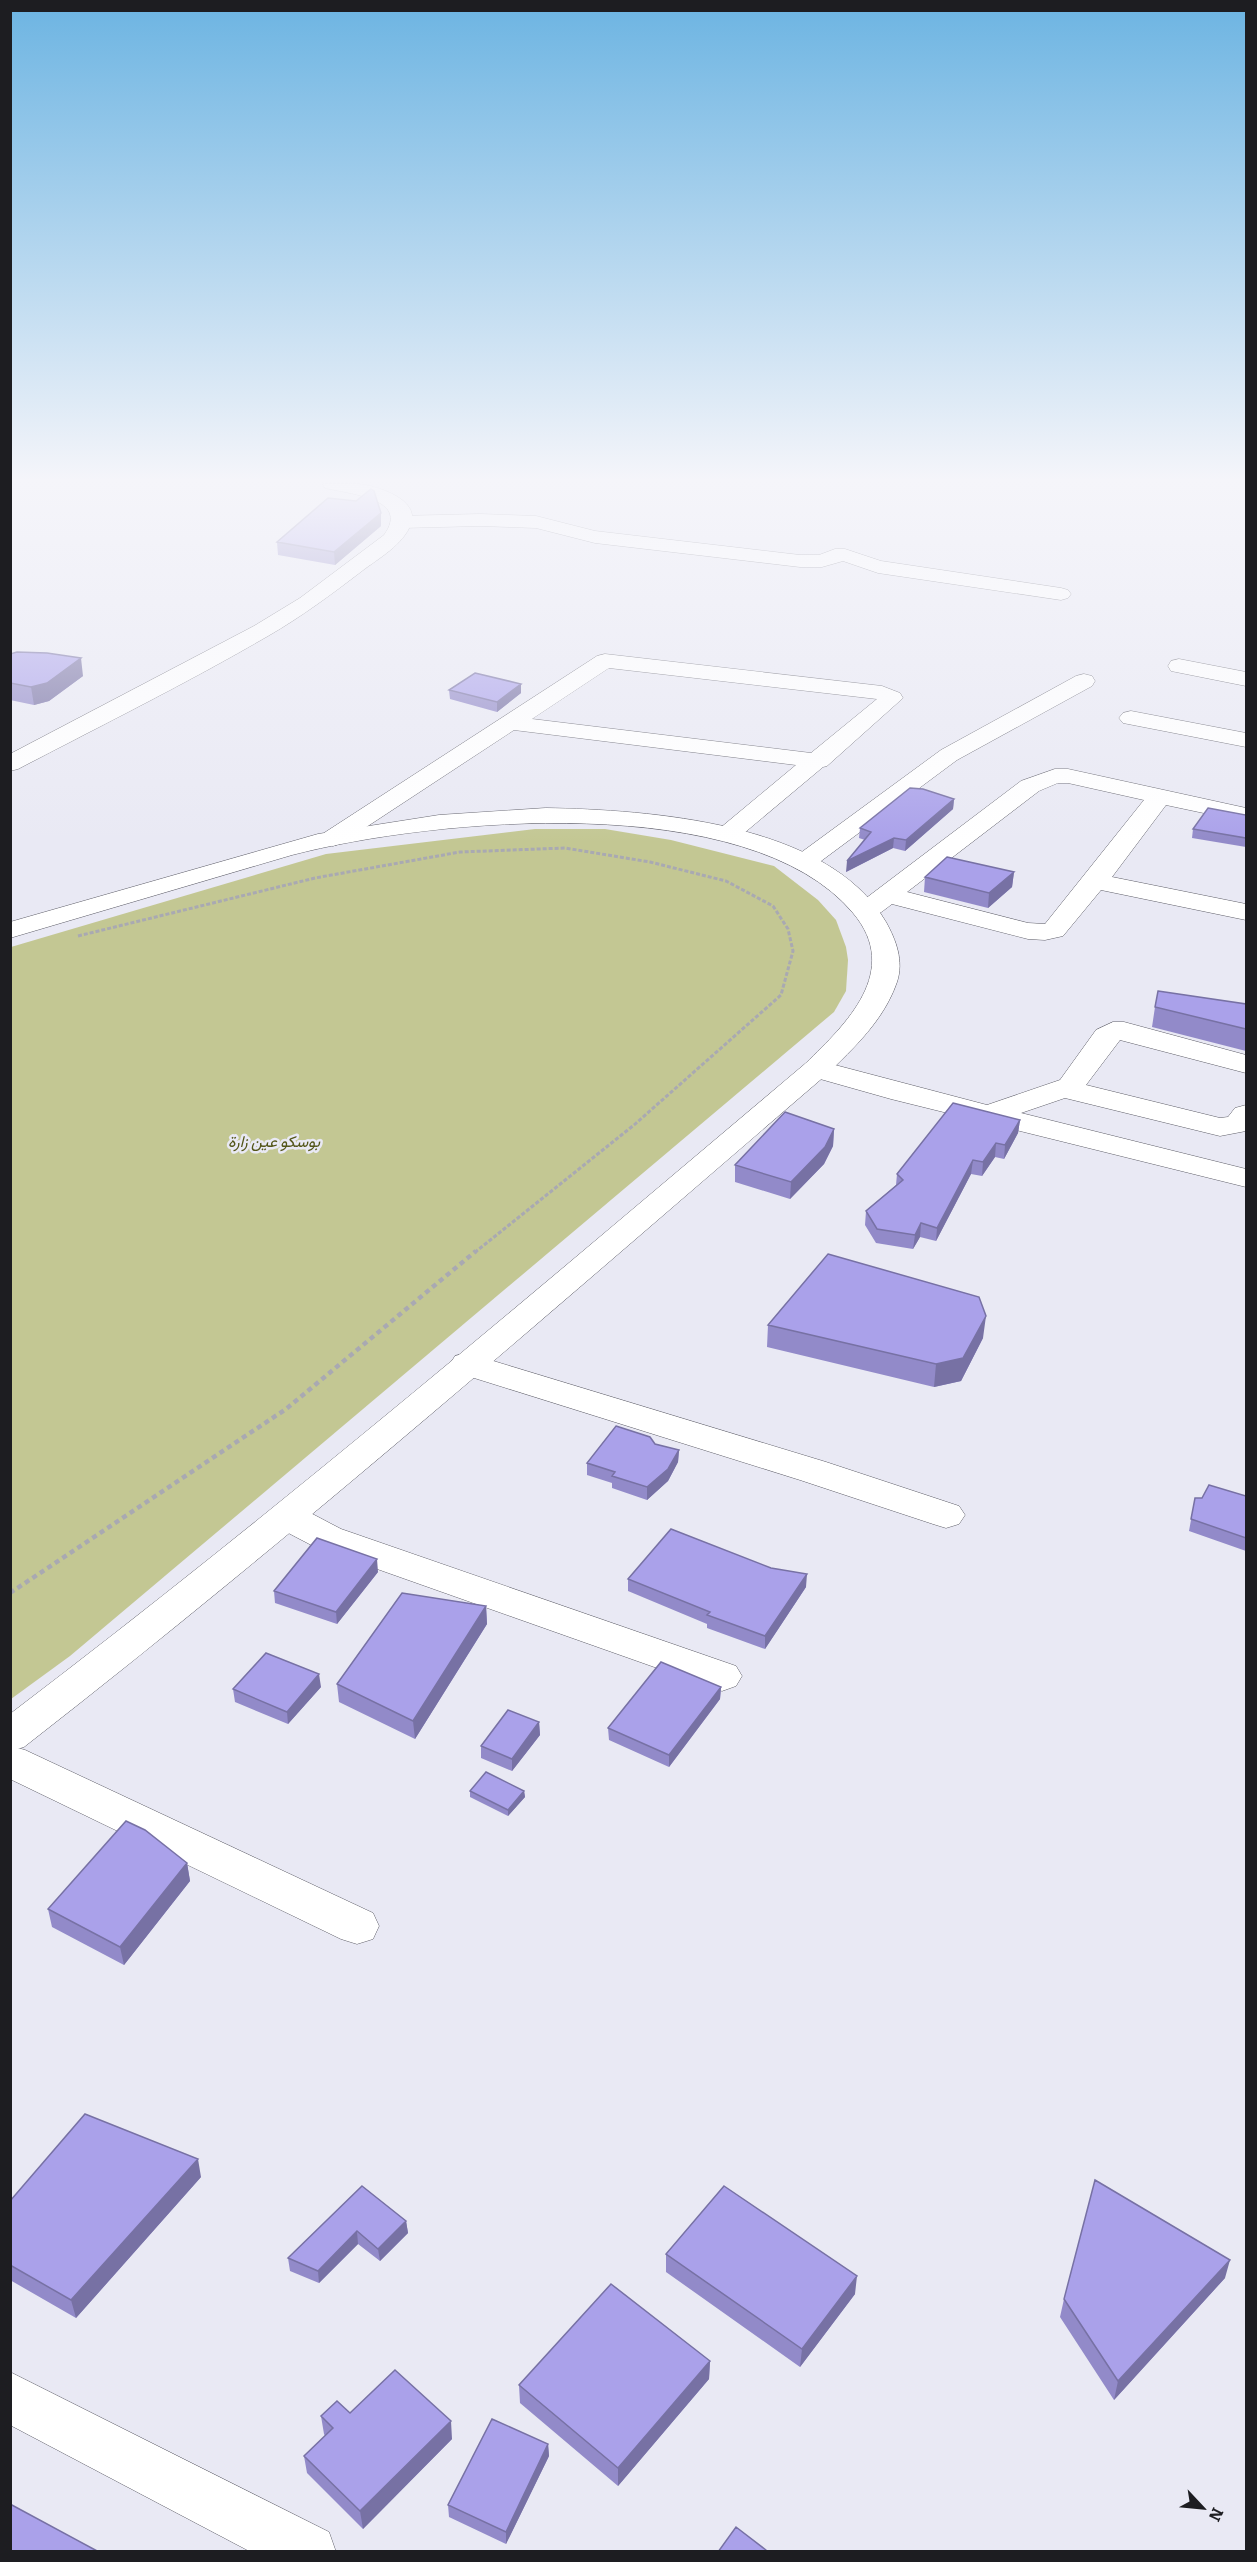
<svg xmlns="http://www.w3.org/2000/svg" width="1257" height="2562" viewBox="0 0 1257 2562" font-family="Bitter,Vazirmatn,serif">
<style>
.green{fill:#c3c793}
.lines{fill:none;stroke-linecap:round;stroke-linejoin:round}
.minor-casing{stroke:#5f5f69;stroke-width:1}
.major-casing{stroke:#5f5f69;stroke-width:1}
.path-far1{stroke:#a9a9b2;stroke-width:3;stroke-dasharray:4 2;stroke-linecap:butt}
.path{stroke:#a9a9b2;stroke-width:4.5;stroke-dasharray:5 4;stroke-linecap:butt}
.minor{fill:#fff;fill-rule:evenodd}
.major{fill:#fff;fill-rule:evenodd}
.wall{fill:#928ac9}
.shaded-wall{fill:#7771a4}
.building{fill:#aaa1ea;stroke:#7771a4;stroke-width:1.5}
.labels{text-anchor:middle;stroke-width:5;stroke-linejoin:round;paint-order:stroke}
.park-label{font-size:16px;font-style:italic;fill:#535518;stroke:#e9e9f4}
</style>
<rect width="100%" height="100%" fill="#e9e9f4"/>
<!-- green -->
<path class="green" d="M535 829H605L671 840 774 866 818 900 836 920 846 947 848 960 846 991 834 1012 70 1656 11 1699V947L326 854Z"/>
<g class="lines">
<defs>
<path id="minor" d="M480 514 536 516 595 531 800 555H819L835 549H845L881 561 1061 588 1068 590 1071 594 1068 598 1061 600 878 573 843 561 822 567H800L595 543 536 528 480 526 401 528 394 526 391 522 394 518 401 516Z
M605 654 882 686 900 693 903 698 827 766 823 767 737 839 728 842 719 839 715 834 719 829 796 765 514 730 342 843 333 846 324 843 320 838 324 833 597 656ZM609 668 877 699 811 753 532 719Z
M1179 659 1246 672V686L1171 671 1168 666 1171 661Z
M1084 674 1092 676 1095 681 1092 686 957 760 813 867 804 870 795 867 791 862 795 857 941 750 1076 676Z
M1131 711 1246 733V747L1123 723 1119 718 1123 713Z
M1055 769H1068L1246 808V822L1166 805 1112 877 1246 904V920L1101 890 1063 936 1045 940 1028 939 892 904C880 913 872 921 857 917L853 911 857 905 1021 781ZM1058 783H1068L1144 800 1045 924 1028 923 907 892 1039 791Z
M1113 1022H1124L1246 1055V1073L1120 1040 1086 1085 1220 1118 1228 1117 1235 1108 1246 1105V1131L1220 1136 1065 1098 1021 1113 1246 1169V1187L891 1099 806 1075 801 1069 806 1063 816 1060 987 1105 1060 1080 1096 1030Z
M467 1353 826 1462 959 1506 965 1515 959 1524 946 1528 933 1524 800 1480 455 1372 450 1364 455 1356Z
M288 1504 301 1508 341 1529 736 1666 742 1676 736 1686 722 1691 708 1686 315 1547 275 1526 269 1517 275 1508Z
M10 1746 25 1750 373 1913 379 1926 373 1939 357 1944 341 1939 10 1779Z
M10 2372 329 2532 336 2552H251L10 2425Z"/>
<path id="major" d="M323 484C335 484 347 483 359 484 377 486 420 499 411 524 403 545 379 558 362 571 332 594 301 617 268 636 187 683 102 725 18 769L10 771V754L254 626 300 598 384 535C411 498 349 494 325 488Z
M546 808C649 810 828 822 886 922 896 940 904 961 897 982 884 1020 854 1048 826 1075 562 1302 300 1532 24 1747L10 1751V1714C284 1506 544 1284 806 1063 846 1024 902 971 853 913 749 789 434 818 292 855L10 938V922L318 834 439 815Z"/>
</defs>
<!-- minor casing -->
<use href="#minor" class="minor-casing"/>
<!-- major casing -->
<use href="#major" class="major-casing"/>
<!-- path-far1 -->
<path class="path-far1" d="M78 936 315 878 460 852 565 848 650 862 726 881 773 906 788 929 793 951 781 995 634 1125 474 1253"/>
<!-- path -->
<path class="path" d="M10 1593 286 1409 476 1251"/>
<!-- minor -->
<use href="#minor" class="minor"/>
<!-- major -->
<use href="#major" class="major"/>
</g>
<!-- wall -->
<path class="wall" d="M381 526 335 565 278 555 277 542Z
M10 654 83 676 49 701 34 705 10 700Z
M521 684V693L497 712 450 699 449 690Z
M954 799 953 809 905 851 893 848 846 872 865 840 859 838 860 828Z
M1246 815V847L1192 838 1193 829Z
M1014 872 1012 887 988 908 924 892 925 877Z
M1246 1004V1051L1152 1027 1155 1007Z
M1020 1120 1018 1133 1004 1159 995 1157 982 1176 971 1174 936 1241 920 1237 913 1249 876 1243 865 1225 866 1211 896 1185 897 1174Z
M834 1129 833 1146 824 1164 790 1199 735 1182V1165Z
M768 1325 983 1338 961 1381 934 1387 767 1347Z
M655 1444 679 1450 678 1462 668 1481 647 1500 612 1488V1483L587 1475V1463Z
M1246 1496V1551L1189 1531 1195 1498H1202Z
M378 1572 337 1624 275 1603 274 1591Z
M628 1579 806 1587 765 1649 707 1628V1624L628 1591Z
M486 1606 487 1624 415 1739 339 1702 337 1684Z
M321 1687 288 1724 235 1702 233 1689Z
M721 1687 720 1699 669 1767 609 1740 608 1728Z
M539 1722 540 1735 512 1771 481 1758V1746Z
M470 1791H524L525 1797 508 1816 470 1797Z
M187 1863 190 1881 124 1965 52 1927 48 1909Z
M201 2177 76 2318 10 2280V2201Z
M362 2186 406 2221 408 2233 380 2261 358 2244 319 2283 290 2271 288 2258Z
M666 2254 855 2294 800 2367 666 2272Z
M1225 2278 1114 2400 1060 2317 1064 2299Z
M710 2361 709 2379 618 2486 520 2403 519 2385Z
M350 2413 452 2439 363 2529 307 2473 304 2456 325 2436 324 2434 321 2416Z
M548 2444 549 2456 506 2544 449 2517 448 2505Z"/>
<!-- shaded-wall -->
<path class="shaded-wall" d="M381 513V526L335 565 334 552Z
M81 658 83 676 49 701 34 705 31 687Z
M521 684V693L497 712V702Z
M954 799 953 809 905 851 906 840Z
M894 838 893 848 846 872 847 861Z
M1014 872 1012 887 988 908 989 893Z
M1020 1120 1018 1133 1004 1159 1005 1145Z
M834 1129 833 1146 824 1164 790 1199 791 1182Z
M996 1143 995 1157 982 1176 983 1162Z
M973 1160 971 1174 936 1241 937 1228Z
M921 1223 920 1237 913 1249 915 1235Z
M986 1316 983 1338 961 1381 934 1387 936 1364Z
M679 1450 678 1462 668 1481 647 1500V1487Z
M377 1559 378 1572 337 1624 336 1612Z
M807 1574 806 1587 765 1649V1636Z
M486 1606 487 1624 415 1739 413 1721Z
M319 1674 321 1687 288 1724 287 1712Z
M721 1687 720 1699 669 1767V1755Z
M539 1722 540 1735 512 1771V1759Z
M524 1791 525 1797 508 1816V1810Z
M187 1863 190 1881 124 1965 120 1947Z
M198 2159 201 2177 76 2318 71 2300Z
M406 2221 408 2233 380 2261 378 2249Z
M357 2231 358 2244 319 2283 318 2271Z
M1230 2260 1225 2278 1114 2400 1118 2381Z
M857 2276 855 2294 800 2367 802 2349Z
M710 2361 709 2379 618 2486V2468Z
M451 2421 452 2439 363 2529 360 2511Z
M548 2444 549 2456 506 2544V2532Z"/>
<!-- building -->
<path class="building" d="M371 489 374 491 381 513 334 552 277 542 328 498 356 501Z
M17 652 47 653 81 658 47 683 31 687 10 683V654Z
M475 673 521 684 497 702 449 690Z
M910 788 923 789 954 799 906 840 894 838 847 861 871 832 860 828Z
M1208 808 1246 815V838L1193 829Z
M947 857 1014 872 989 893 925 877Z
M1158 991 1246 1004V1029L1155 1007Z
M953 1103 1020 1120 1005 1145 996 1143 983 1162 973 1160 937 1228 921 1223 915 1235 877 1229 866 1211 903 1180 897 1174Z
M785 1112 834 1129 825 1147 791 1182 735 1165Z
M828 1254 979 1297 986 1316 963 1358 936 1364 768 1325Z
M616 1426 650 1437 655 1444 679 1450 668 1469 647 1487 612 1476 615 1472 587 1463Z
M1209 1485 1246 1496V1538L1191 1519 1195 1498H1202Z
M671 1529 771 1568 807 1574 765 1636 707 1615 710 1612 628 1579Z
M317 1538 377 1559 336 1612 274 1591Z
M402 1593 486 1606 413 1721 337 1684Z
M266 1653 319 1674 287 1712 233 1689Z
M661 1662 721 1687 669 1755 608 1728Z
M508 1710 539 1722 512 1759 481 1746Z
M486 1772 524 1791 508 1810 470 1791Z
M126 1821 145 1830 187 1863 120 1947 48 1909Z
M85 2114 198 2159 71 2300 10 2265V2201Z
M1095 2180 1230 2260 1118 2381 1064 2299Z
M362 2186 406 2221 378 2249 357 2231 318 2271 288 2258Z
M724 2186 857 2276 802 2349 666 2254Z
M611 2284 710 2361 618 2468 519 2385Z
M395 2370 451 2421 360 2511 304 2456 333 2428 321 2416 337 2401 350 2413Z
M492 2419 548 2444 506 2532 448 2505Z
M10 2504 99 2552H10Z
M736 2527 766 2550V2552H718Z"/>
<!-- sky -->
<linearGradient id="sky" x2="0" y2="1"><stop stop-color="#6cb4e2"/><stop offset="0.57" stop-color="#f5f5fa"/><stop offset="1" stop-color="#f5f5fa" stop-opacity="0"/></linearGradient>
<rect width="1257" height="843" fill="url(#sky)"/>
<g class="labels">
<!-- park labels -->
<g class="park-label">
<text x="274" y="1147">بوسكو عين زارة</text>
</g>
</g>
<!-- border -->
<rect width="1257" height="2562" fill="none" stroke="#1d1d21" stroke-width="24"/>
<!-- north arrow -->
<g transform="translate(1203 2508) rotate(116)" stroke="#e9e9f4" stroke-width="4.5" paint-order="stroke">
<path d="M0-4.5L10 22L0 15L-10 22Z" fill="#1d1d21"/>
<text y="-9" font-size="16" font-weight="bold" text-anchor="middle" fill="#1d1d21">N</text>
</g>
</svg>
